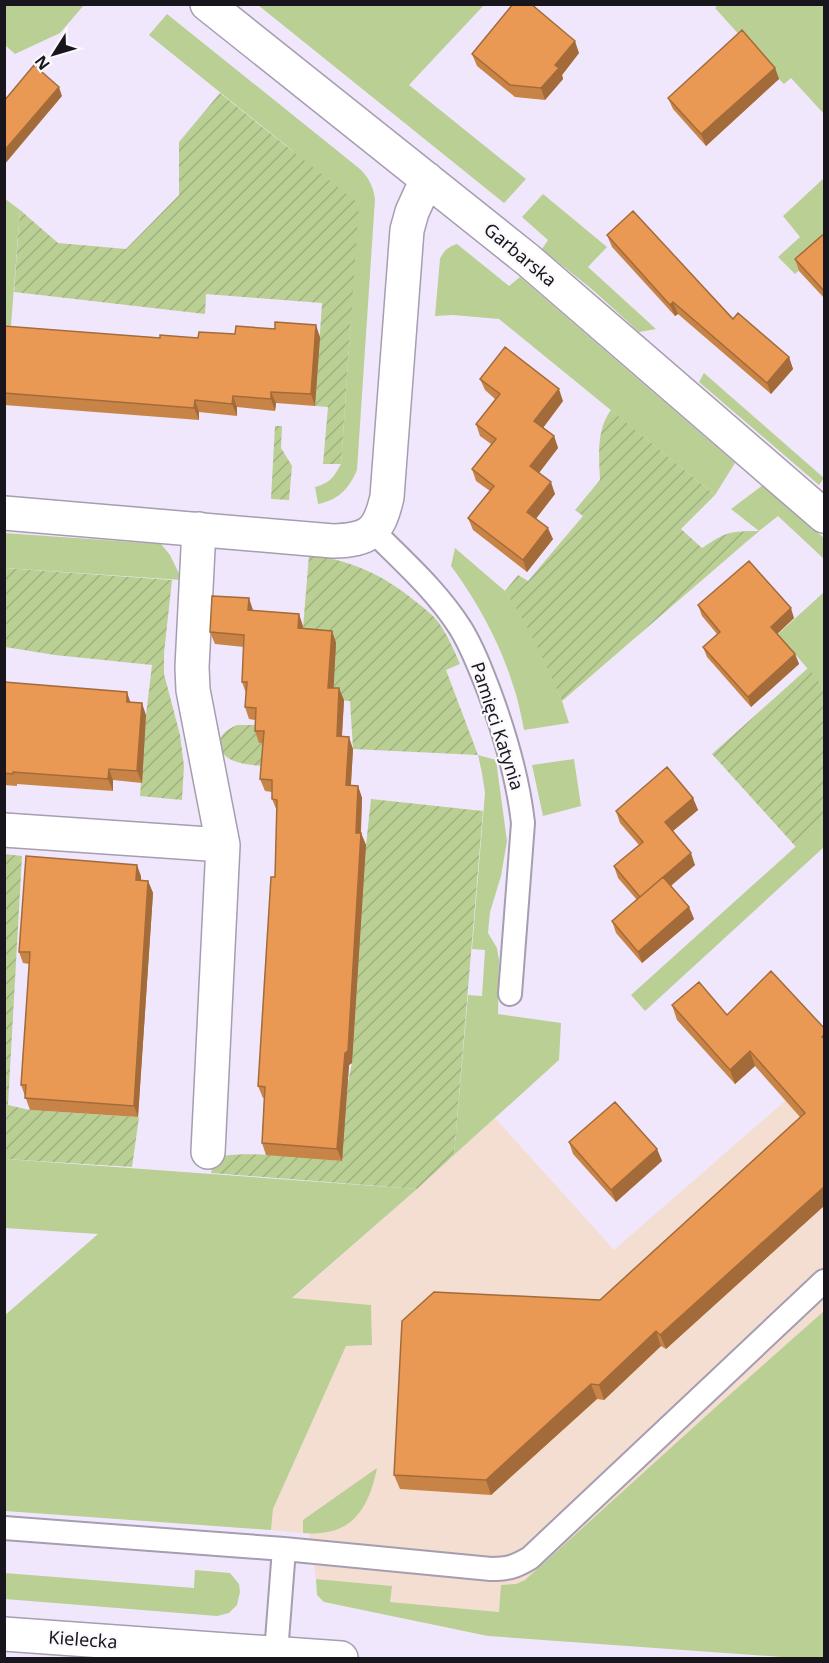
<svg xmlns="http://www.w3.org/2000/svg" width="829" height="1663" viewBox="0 0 829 1663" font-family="'Noto Sans',sans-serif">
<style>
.commercial{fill:#f4ddd1}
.green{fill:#bacf94}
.garden{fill:url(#garden-furrows)}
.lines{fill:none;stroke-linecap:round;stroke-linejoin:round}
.service-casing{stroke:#a69db0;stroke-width:26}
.minor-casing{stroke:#a69db0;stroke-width:36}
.primary-casing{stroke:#a69db0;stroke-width:36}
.service{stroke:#fff;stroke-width:22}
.minor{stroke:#fff;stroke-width:33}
.primary{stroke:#fff;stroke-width:33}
.wall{fill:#c88447}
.shaded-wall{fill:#a36b3a}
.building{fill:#e99953;stroke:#a36b3a;stroke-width:1.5}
.labels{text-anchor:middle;stroke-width:4.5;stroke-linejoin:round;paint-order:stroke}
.street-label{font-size:18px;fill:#18151c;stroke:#faf8fc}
</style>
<defs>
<pattern id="garden-furrows" width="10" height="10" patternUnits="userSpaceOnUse" patternTransform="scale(1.5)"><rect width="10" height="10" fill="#bacf94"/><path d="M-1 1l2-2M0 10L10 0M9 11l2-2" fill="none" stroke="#9fb17f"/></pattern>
</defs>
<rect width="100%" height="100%" fill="#f0e7fc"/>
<!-- commercial -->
<path class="commercial" d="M824 1067V1311L718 1405 525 1580 516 1584 499 1612 390 1602 391 1586 316 1579 309 1534 271 1530 273 1509 346 1346 372 1345 371 1305 292 1299 417 1189 495 1118 614 1250Z"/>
<!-- green -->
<path class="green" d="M719 4 824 5V114L791 78 784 84 779 79 715 8Z
M4 5 5 4 84 5 60 33 15 54 5 45Z
M258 5H484L409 85 526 179 504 203Z
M167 14 360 169C369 178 373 186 375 199L357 470C349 489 338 500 318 504L315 487C330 483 334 477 341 464L351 319 293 151 149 35Z
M824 178V248L795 274 778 257 800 237 783 216Z
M543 194 607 247 588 267 656 329 639 332 594 291 542 249 548 240 522 217Z
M4 198 20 210 10 338H4Z
M457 244 509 286 520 277 735 463 715 495 499 319 453 315 435 316 440 259C444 250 448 247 457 244Z
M704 373 824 478 819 485 699 382Z
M763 485 824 538V559L778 516 759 531 731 509Z
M4 533 161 544 170 555 182 580 5 568Z
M455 548 505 591 518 610 540 649 562 701 569 723 524 730C521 715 518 699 513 685 500 643 477 601 451 566Z
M824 592V688L778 634Z
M478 755 496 760 507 841 501 876 490 912 488 933 497 948 499 960 498 1014 561 1023 559 1060 454 1155 468 995 482 996 485 950 472 949 485 793 482 773Z
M574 759 581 806 543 816 532 765Z
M824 821V847L645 1011 631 995Z
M5 1159 417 1189 292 1298 371 1305 372 1345 346 1346 273 1509 271 1530 5 1511 4 1316 98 1234 5 1228Z
M824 1311V1658H796L488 1636 324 1602 317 1595 316 1579 392 1586 390 1602 499 1612 501 1585 516 1584 525 1580 718 1405Z
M377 1468C368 1512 350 1537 303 1533V1520Z
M195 1570 230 1573 239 1584 240 1592 237 1605 229 1613 217 1616 5 1599V1573L194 1588Z"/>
<!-- garden -->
<path class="garden" d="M220 93 359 204 341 464H323L328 407 315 406 322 303 206 294 205 314 14 292 20 210 58 243 126 249 179 195V142Z
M611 410 715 495 681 529 702 548C726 532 729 531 759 531L562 701C545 662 529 626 505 591L518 575 528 581 583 516 575 510 600 480C599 457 596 430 611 410Z
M275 426H282L281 448 292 466 289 500 271 499Z
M309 555C348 559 384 575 415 601 423 607 432 614 439 623 448 636 454 650 460 664L446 670 478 755 353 749 350 701 333 700 302 640Z
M4 568 172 580 164 653V674L180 735 184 766 182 800 140 796 146 715 152 665 55 655 5 647Z
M808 668 824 688V821L796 847 712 754Z
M237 725H260L278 744 276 767C260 765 217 767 220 741 221 733 230 728 237 725Z
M371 799 483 811 454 1155 417 1189 211 1173C213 1167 215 1161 220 1158 233 1149 321 1159 341 1161L348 1082 352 1063 366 845Z
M4 854 22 856 8 1105 30 1110 139 1117 132 1167 5 1159Z"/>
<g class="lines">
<defs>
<path id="service" d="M373 531C404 562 437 591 461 629 473 649 481 670 489 691 505 734 518 778 523 823L510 994
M4 1528 284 1549 491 1569C508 1569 515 1567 530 1558L824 1281
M276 1653 284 1549"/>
<path id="minor" d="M207 4 528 260 824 516
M4 513 333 541C370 540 379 532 387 497L407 230 412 212 427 179
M199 529 192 667 193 690 223 845 208 1152
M4 830 223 845"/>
<path id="primary" d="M4 1634 341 1658"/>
</defs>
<!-- service casing -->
<use href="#service" class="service-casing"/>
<!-- minor casing -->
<use href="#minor" class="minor-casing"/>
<!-- primary casing -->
<use href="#primary" class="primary-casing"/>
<!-- service -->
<use href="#service" class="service"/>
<!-- minor -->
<use href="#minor" class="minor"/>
<!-- primary -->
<use href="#primary" class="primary"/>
</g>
<!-- wall -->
<path class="wall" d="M579 53 562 75 563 79 545 100 515 97 477 66 472 54Z
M775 68 779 79 706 146 673 109 668 98Z
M825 233V299L799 271 795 259Z
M607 235 789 357 793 369 771 394 678 314 675 316 612 247Z
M4 326 160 338 320 337 315 406 276 403 275 411 237 407V416L199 412V420L4 405Z
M480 379 563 401 543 428 554 436 558 448 539 473 555 494 536 518 553 539 527 572 473 530 468 518 490 491 476 481 472 469 491 444 480 436 476 424 495 399 485 390Z
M698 605 794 618 777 634 795 654 799 664 751 707 707 657 703 647 717 634 702 616Z
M303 626V628L332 631 336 643 333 688 344 700 342 737 353 749 351 785 358 786 362 798 361 833 366 845 352 1063 349 1065 342 1161 266 1155 262 1143 264 1098H263L258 1086 275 877 277 811 272 799V792L265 791 260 779 263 743H259L255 731V720L249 719 245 707 246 693 242 682 244 647 215 644 210 632Z
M4 682 131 702 146 715 142 783 113 780V791L17 784V786L4 785Z
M693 798 698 810 673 831 695 865 671 886 689 907 694 919 642 963 616 933 612 921 637 900 618 878 614 866 639 845 620 823 616 811Z
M141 876V880L148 881 153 893 138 1117 30 1110 21 1085 29 964 23 963 19 952Z
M672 1005 727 1015 825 1029V1205L666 1349 661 1346 604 1400 597 1399 491 1495 400 1489 394 1475 600 1300 800 1117 755 1066 735 1084 677 1020Z
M569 1142 657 1149 662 1161 616 1202 573 1154Z"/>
<!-- shaded-wall -->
<path class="shaded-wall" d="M575 41 579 53 562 75 563 79 545 100 541 88 555 65Z
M775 68 779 79 706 146 701 134Z
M59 87 62 96 4 165V151Z
M673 302 678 314 675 316 670 305Z
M316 325 320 337 315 406 311 394Z
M789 357 793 369 771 394 767 383Z
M559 389 563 401 539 433 534 421Z
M271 392 276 403 275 411 271 399Z
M233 396 237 407V416L232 404Z
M195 400 199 412V420L194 408Z
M554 436 558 448 535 478 530 466Z
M551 482 555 494 532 524 527 512Z
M548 528 553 539 527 572 523 560Z
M249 598 253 610V622L248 610Z
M791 608 794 618 774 637 771 627Z
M299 614 303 626 302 640 298 628Z
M332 631 336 643 333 700 328 688Z
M795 654 799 664 751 707 748 697Z
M339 688 344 700 341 748 337 736Z
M127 692 131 704 127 702Z
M142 703 146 715 142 783 137 771Z
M349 737 353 749 350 797 346 785Z
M109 769 113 780V791L108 779Z
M358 786 362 798 360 845 356 833Z
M693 798 698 810 668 835 664 823Z
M361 833 366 845 352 1063 349 1065 342 1161 337 1149Z
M691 853 695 865 644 908 640 897Z
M137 865 141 876V892L136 880Z
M148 881 153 893 138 1117 134 1106Z
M689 907 694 919 642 963 638 952Z
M750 1051 755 1066 735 1084 730 1070Z
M657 1149 662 1161 616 1202 611 1190Z
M825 1186V1205L666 1349 660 1335Z
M656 1331 661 1346 604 1400 599 1385Z
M591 1384 597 1399 491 1495 486 1480Z"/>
<!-- building -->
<path class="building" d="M513 4H531L575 41 555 65 559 68 541 88 510 85 472 54Z
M742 30 775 68 701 134 668 98Z
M34 65 59 87 4 151V101Z
M633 211 733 319 738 313 789 357 767 383 673 302 670 305 607 235Z
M825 233V292L795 259Z
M275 322 316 325 311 394 271 392V399L233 396 232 404 195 400 194 408 4 393V326L160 338V335L198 338 199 332 235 334 236 326 275 329Z
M505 347 559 389 534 421 554 436 530 466 551 482 527 512 548 528 523 560 468 518 494 486 472 469 496 439 476 424 500 394 480 379Z
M749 561 791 608 771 627 795 654 748 697 703 647 720 632 698 605Z
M212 596 249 598 248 610 299 614 298 628 332 631 328 688H339L337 736 349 737 346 785 358 786 356 833H361L348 1051 345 1053 337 1149 262 1143 265 1087 258 1086 271 877H275L277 800 272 799V780L260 779 264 731H255L256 708 245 707 247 682H242L244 635 210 632Z
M4 682 127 692V702L142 703 137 771 109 769 108 779 13 772V774L4 773Z
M667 767 693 798 665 822 691 853 640 897 614 866 643 842 616 811Z
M26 856 137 865 136 880 148 881 134 1106 25 1098 26 1085H21L30 952H19Z
M663 877 689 907 638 952 612 921Z
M771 971 825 1029V1034L822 1037 825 1039V1186L660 1335 656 1331 599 1385 591 1384 486 1480 394 1475 402 1321 434 1292 600 1300 805 1113 750 1051 730 1070 672 1005 699 982 727 1015Z
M615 1102 657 1149 611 1190 569 1142Z"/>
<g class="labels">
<!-- street labels -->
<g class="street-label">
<text transform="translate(520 255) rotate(40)" y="6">Garbarska</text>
<text transform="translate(497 726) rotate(72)" y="6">Pamięci Katynia</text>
<text transform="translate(83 1640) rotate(4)" y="6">Kielecka</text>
</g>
</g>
<!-- border -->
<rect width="829" height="1663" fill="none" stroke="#18151c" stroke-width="12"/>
<!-- north arrow -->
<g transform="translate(54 54) rotate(233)" stroke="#faf8fc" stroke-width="4.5" paint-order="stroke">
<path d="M0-4.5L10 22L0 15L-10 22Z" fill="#18151c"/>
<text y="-9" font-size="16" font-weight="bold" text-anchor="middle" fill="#18151c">N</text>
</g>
</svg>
